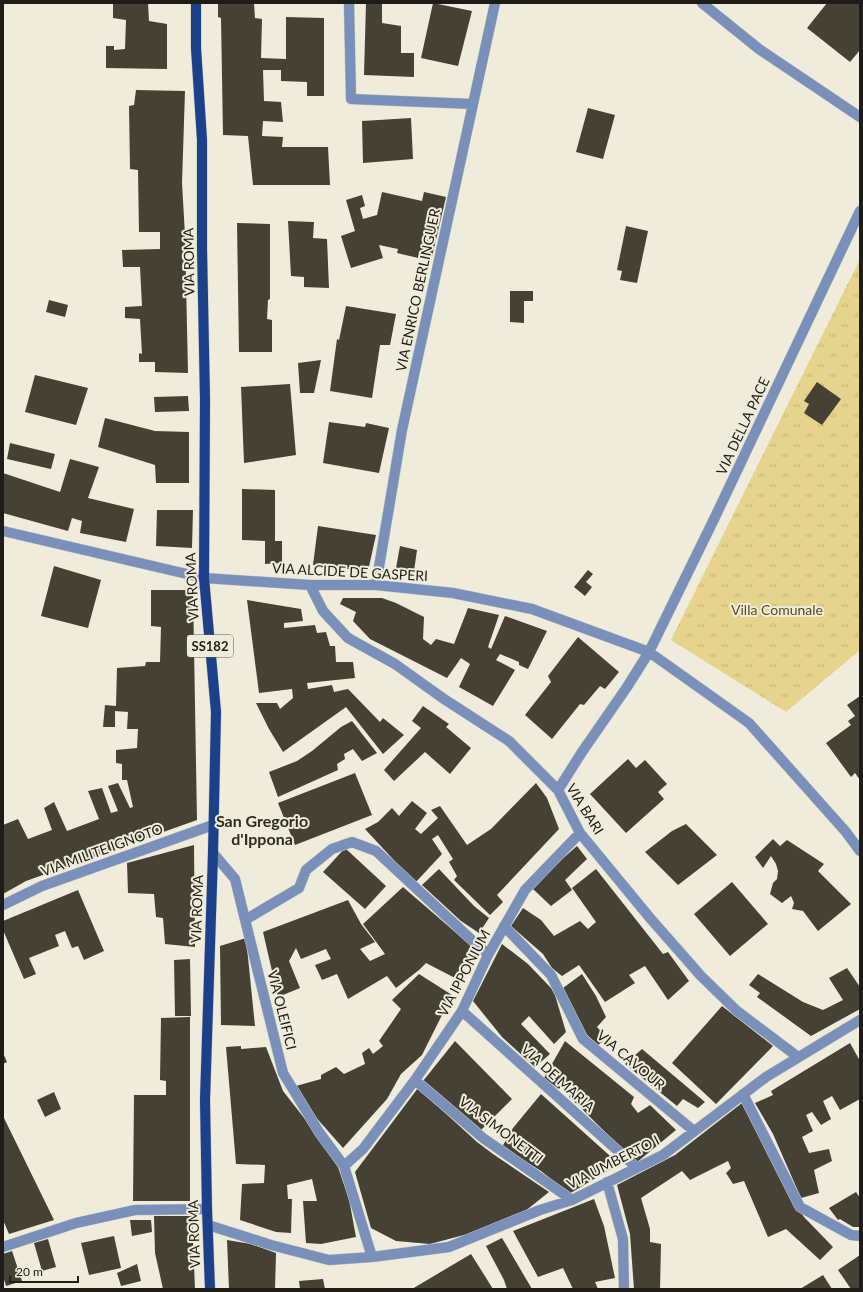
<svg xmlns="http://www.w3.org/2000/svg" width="863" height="1292" viewBox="0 0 863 1292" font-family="Lato,sans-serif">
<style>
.park{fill:url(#park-tufts)}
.building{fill:#454134}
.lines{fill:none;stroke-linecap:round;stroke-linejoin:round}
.minor-casing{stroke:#cac7b8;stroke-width:11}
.major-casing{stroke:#cac7b8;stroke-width:11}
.minor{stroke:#7990ba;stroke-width:10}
.major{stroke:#1c418a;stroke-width:10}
.labels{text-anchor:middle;stroke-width:4;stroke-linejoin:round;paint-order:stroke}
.shield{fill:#f0ecdb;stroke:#5d5a51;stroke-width:1}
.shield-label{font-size:13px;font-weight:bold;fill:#1e1c16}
.street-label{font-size:14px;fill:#1e1c16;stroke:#f0ecdb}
.park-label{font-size:14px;fill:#594b14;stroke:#f0ecdb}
.quarter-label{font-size:16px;font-weight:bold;fill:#2f2c1f;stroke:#f0ecdb}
</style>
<defs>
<pattern id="park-tufts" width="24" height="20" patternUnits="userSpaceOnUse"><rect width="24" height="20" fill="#e6d38c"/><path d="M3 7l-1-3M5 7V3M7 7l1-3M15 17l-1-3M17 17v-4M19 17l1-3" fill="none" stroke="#c5b578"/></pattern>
</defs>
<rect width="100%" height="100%" fill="#f0ecdb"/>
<!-- park -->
<path class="park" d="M860 259V650L786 712 671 640Z"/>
<!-- building -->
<path class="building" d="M113 3H148L149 21 167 24V69L106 68V46H114V50L125 49 126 20 113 18Z
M218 3H254L255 18 262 19 261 58 286 59V17L324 18V96H307V82L281 81V70H263L264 101 281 102 283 122 263 121 262 136 283 137 282 147H328L330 185H253L248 136 223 135 221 18 218 17Z
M366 3H382V23L401 26V53H414V77L364 75Z
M433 3 472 11 458 66 421 58Z
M827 3H860V50L850 62 807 28Z
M136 90 185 91 182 183 185 235 188 373 155 372V362H139V353L142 354 140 319 125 318V307L142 306 140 267H123L122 250 160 249V232H139L138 170 130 169 129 106 134 105Z
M588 108 615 115 603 159 576 152Z
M411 118 413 159 363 163 362 121Z
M382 192 422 201 424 192 446 197 431 261 397 253 398 249 379 245 383 258 351 268 341 236 355 231 346 200 362 195 365 206 360 208 363 219 377 215Z
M288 221 314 222 313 238 327 239 329 288 304 287V277L291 276Z
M237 223 270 224V299L268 300 267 319 272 320V352H239Z
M626 226 648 231 637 283 620 280 622 271 617 270Z
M510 291H533V301H524V323L510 322Z
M49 300 68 305 65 317 46 312Z
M346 306 396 314 390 345H380L372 398 330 391 337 339 339 340Z
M321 360 314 393H300L298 363Z
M35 375 88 388 76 425 25 412Z
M817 382 841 399 822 425 804 413 809 404 804 401Z
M290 384 296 455 244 463 241 387Z
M188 396 189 411 155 412 154 397Z
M105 418 155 431 189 432V483H156L155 465 98 447Z
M329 422 365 427 366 423 389 428 379 473 323 463Z
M10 443 55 454 51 469 7 459Z
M70 459 99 467 88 498 134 509 126 542 80 533 82 521 72 518 68 531 3 513V473L60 492Z
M242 489 275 490V541H282V563L265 564V541L242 540Z
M157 510H193L192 548 156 546Z
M318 526 376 535 368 571 313 565Z
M400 546 417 550 414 571 396 568Z
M54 566 101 580 88 628 41 616Z
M588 570 593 574 586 582 592 587 585 596 574 587Z
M151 590H193L197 820 26 881 3 894V825L18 819 28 839 52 830 44 808 54 802 67 831 99 819 88 791 102 788 111 813 118 811 108 786 118 783 130 808 133 807 127 780H122V764L116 763V750L137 748 138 729H127L128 712 115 711V727H103L105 705 116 706 117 668 145 666 146 662H160L161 627 151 626Z
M343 598H382L396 603 424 617 423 639 431 645 436 639 454 644 468 608 499 615 488 647 491 649 505 616 547 631 528 669 519 665V662L500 654 496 660 515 670 493 706 459 687 470 664 461 658 447 678 370 639 353 621 356 612 340 604Z
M247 600 301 609 303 621 284 623V628L315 625 317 633 326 632 330 646H335L336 662H353L355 678 307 683 308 689 332 685 334 692 348 689 380 722 383 718 404 735 383 754 346 707 283 752 269 729 256 703H277L280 709 293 698 292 689 259 693Z
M578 637 619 672 605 689 600 686 584 705 580 704 552 739 525 715 551 682 548 676Z
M860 696V780L855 773 851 777 826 743 851 725 848 721 855 716 847 705Z
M423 706 449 724 446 727 471 748 450 774 425 752 394 781 384 770 421 728 412 721Z
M352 721 377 753 362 761 353 749 344 754 345 759 337 764 338 770 278 797 269 772 297 761 312 751 341 727Z
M628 759 636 768 645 760 667 784 658 792 664 799 626 833 590 794Z
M355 773 372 815 295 845 278 803Z
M536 783 547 798 559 829 497 895 503 902 490 915 454 880 457 876 449 862 453 859 438 835 432 839 442 854 415 883 365 829 378 822 392 808 399 816 412 801 427 813 415 829 421 834 438 818 431 810 440 806 467 845 491 829Z
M686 824 717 855 678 885 645 852 672 831Z
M773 839 780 846 787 840 824 864 818 871 851 904 818 931 803 911 792 909 794 903 791 896 782 903 770 894 773 883 777 879 778 871 776 864 771 856 763 868 755 857Z
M194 845 195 947 165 944 163 918 156 917 154 894 128 893 127 863Z
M577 846 587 859 565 880 572 890 551 906 533 889 553 867Z
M345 848 386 886 365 909 323 872Z
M439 869 474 906 489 918 479 933 461 921 422 885Z
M596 869 663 954 668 952 689 981 668 1000 645 966 629 975 635 983 605 1002 579 965 562 976 552 968 543 954 511 926 523 908 541 920 554 936 580 921 588 929 596 922 572 888Z
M732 882 768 924 730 956 694 914Z
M403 887 476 950 457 979 426 963 419 970 396 988 387 976 348 999 337 974 322 980 315 965 331 959 326 949 301 959 296 948 289 961 300 988 278 997 263 932 348 900 361 924 375 942 360 949 370 961 385 954 363 924Z
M78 890 104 951 84 960 78 946 72 948 65 931 55 935 59 946 29 958 36 974 24 979 3 930V921Z
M246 938 255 1026 221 1025 220 946Z
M502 944 528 964 551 988 555 995 566 1032 554 1044 529 1016 521 1024 550 1054 535 1067 502 1037 473 1001Z
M190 959 191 1016H175L174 960Z
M847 968 860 987V1009L811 1036 757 997 760 993 749 985 758 974 803 1002 823 1010 843 1000 829 978Z
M419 974 452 995 422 1055 401 1074 387 1099 343 1148 313 1114 296 1086 321 1079V1075L336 1067 344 1074 365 1064 362 1053 369 1048 373 1054 383 1046 379 1041 401 1009 392 1000Z
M582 974 596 996 606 1017 597 1027 607 1038 598 1045 587 1035 563 988Z
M722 1006 773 1046 716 1104 672 1063Z
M190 1017V1201H133L134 1095H166V1081L160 1080 161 1018Z
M455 1041 512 1099 478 1133 423 1081Z
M565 1041 634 1097 631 1104 638 1113 650 1105 676 1130 636 1163 580 1107 569 1097 574 1086 564 1082 559 1089 544 1078Z
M850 1043 860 1061V1099L840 1110 832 1096 823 1101 831 1119 821 1125 812 1112 806 1115 813 1131 802 1137 809 1153 829 1149 832 1161 814 1170 819 1193 801 1198 773 1134 755 1103 773 1095 771 1091Z
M241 1046V1049L266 1047 283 1091 308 1123 338 1167 349 1199 356 1237 321 1244 306 1243 303 1201H317L312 1179 287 1185 288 1199H292L291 1233 276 1232 240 1220 242 1184 264 1183 265 1165 236 1164 226 1047Z
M642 1049 705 1102 698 1108 683 1099 677 1106 625 1064Z
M3 1053 7 1062 3 1064Z
M418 1088 477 1142 493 1154 549 1192 524 1212 494 1227 430 1244 396 1241 371 1228 355 1172Z
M54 1092 61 1109 45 1117 37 1100Z
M541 1094 619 1164 569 1194 541 1171 502 1147 513 1128Z
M742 1103 789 1195 804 1217 833 1247 820 1260 786 1229 768 1237 744 1181 733 1184 726 1173 731 1168 728 1161 690 1180 682 1171 641 1198 650 1229V1242L661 1244 660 1289H634L630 1234 617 1185 675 1155Z
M3 1116 54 1220 9 1234 3 1220Z
M856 1192 860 1198V1227H853L840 1219 838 1220 829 1208Z
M594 1199 604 1226 615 1278 595 1282 598 1289H573L563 1268 538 1277 513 1231Z
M154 1216H192L195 1289H163L155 1253Z
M130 1220H151L152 1232 132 1236Z
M114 1236 121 1268 89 1275 81 1243Z
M502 1238 532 1289H507L504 1280 486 1246Z
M48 1239 56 1267 42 1271 34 1243Z
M227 1240 251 1244 276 1253 275 1289H229Z
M12 1251 22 1281 6 1286 3 1276V1254Z
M471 1254 493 1289H412Z
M860 1255V1289H851L838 1270Z
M137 1264 141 1281 121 1286 117 1273Z
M823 1275 832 1289H800Z
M323 1279 325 1289H300L299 1281Z"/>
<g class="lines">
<defs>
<path id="minor" d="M349 3 351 99 473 104
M702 3 759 49 860 117
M3 531 204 578 310 585H376L453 593 532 609 649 652 749 723 846 832 860 851
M310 585 323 611 348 638 395 664 444 699 509 741 558 790 580 833 650 918 701 976 737 1011 798 1057
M376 585 402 430 495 3
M558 790 582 752 627 687 649 652 716 515 860 211
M213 853 235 879 283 1073 319 1132 344 1166 372 1257
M3 905 42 886 213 825
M245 920 299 888 306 870 332 849 352 842 376 851 488 955
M504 926 551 975 583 1039 694 1131
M462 1011 636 1167
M415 1080 483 1138 572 1200
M743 1094 800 1207 851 1235 860 1236
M344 1166 363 1149 415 1080 462 1011 488 955 525 890 580 833
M607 1182 623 1239 624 1289
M208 1225 271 1245 329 1260 372 1257 449 1247 540 1210 572 1200 663 1155 766 1077 860 1020
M3 1247 76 1223 135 1210 207 1209"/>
<path id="major" d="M196 3V48L202 140V248L205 399 204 578 216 712 213 853 205 1100 207 1209 210 1289"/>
</defs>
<!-- minor casing -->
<use href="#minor" class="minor-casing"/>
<!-- major casing -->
<use href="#major" class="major-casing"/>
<!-- minor -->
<use href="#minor" class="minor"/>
<!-- major -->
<use href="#major" class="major"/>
</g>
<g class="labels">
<!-- shield labels -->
<rect class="shield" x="187" y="635" width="46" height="22" rx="3"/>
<g class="shield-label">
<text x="210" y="651">SS182</text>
</g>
<!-- street labels -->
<g class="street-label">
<text transform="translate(189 262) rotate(-91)" y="5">VIA ROMA</text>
<text transform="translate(418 290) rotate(-78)" y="5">VIA ENRICO BERLINGUER</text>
<text transform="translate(743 426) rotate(-65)" y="5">VIA DELLA PACE</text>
<text transform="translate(350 572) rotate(3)" y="5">VIA ALCIDE DE GASPERI</text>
<text transform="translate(192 587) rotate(-93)" y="5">VIA ROMA</text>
<text transform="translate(585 809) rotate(58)" y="5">VIA BARI</text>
<text transform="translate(102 850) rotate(-20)" y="5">VIA MILITE IGNOTO</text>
<text transform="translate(197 909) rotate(-88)" y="5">VIA ROMA</text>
<text transform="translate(464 973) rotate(-62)" y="5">VIA IPPONIUM</text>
<text transform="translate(282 1010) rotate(76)" y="5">VIA OLEIFICI</text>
<text transform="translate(631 1060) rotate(40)" y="5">VIA CAVOUR</text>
<text transform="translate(558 1078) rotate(42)" y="5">VIA DE MARIA</text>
<text transform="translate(501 1130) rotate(37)" y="5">VIA SIMONETTI</text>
<text transform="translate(613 1162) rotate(-27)" y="5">VIA UMBERTO I</text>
<text transform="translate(194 1234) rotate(-92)" y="5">VIA ROMA</text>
</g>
<!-- park labels -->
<g class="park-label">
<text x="777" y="615">Villa Comunale</text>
</g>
<!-- quarter labels -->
<g class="quarter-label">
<text x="262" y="827">San Gregorio<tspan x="262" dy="18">d'Ippona</tspan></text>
</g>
</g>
<!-- border -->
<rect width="863" height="1292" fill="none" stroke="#1e1c16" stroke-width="8"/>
<!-- scale -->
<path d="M10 1276v6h68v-6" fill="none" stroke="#1e1c16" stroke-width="2"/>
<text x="16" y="1276" font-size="12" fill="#1e1c16" stroke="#f0ecdb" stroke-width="3" paint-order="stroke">20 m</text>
</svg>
